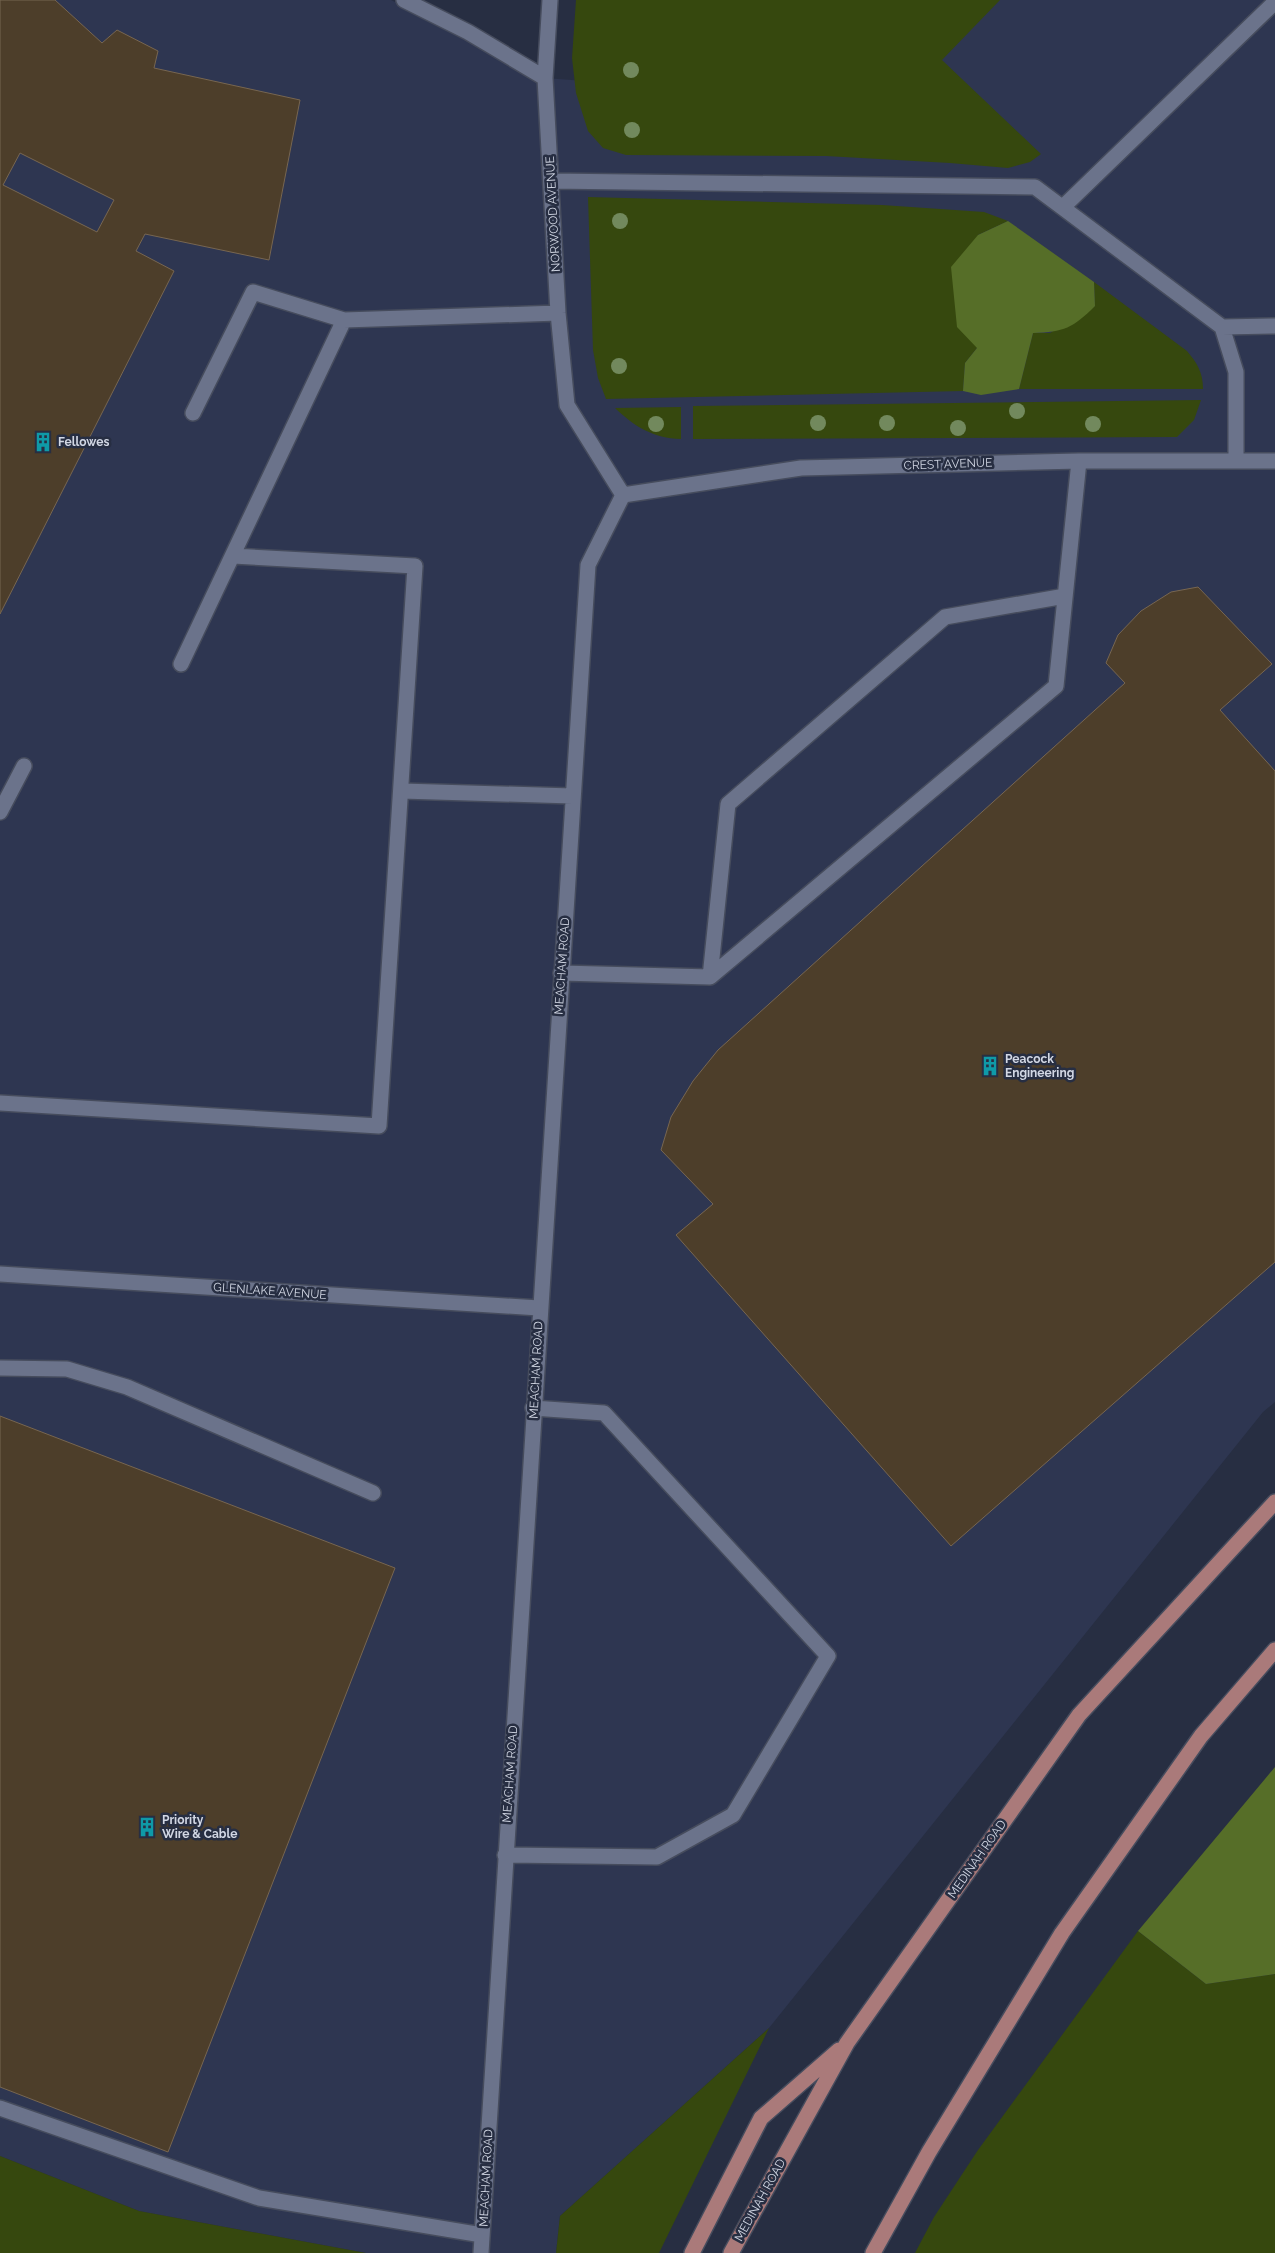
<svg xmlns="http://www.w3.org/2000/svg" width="1275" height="2253" viewBox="0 0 1275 2253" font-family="Raleway,sans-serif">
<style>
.built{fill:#2e3651}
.green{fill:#36480e}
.forest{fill:#566e28}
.building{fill:#4d3e2a;stroke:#776651;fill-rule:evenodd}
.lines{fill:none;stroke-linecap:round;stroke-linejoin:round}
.minor-casing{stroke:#464c5d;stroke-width:18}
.major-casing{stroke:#464c5d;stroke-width:18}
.minor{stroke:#6b738b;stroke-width:15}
.major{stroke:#aa7a7a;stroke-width:15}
.tree{fill:#72895d}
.labels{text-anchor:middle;stroke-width:5;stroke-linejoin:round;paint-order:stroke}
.street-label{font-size:12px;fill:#d2d7e4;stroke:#272e42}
.poi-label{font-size:12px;font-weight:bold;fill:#d2d7e4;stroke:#272e42;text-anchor:start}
</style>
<rect width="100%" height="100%" fill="#272e42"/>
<!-- built -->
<path class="built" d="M0 0H391L545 78 651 86 738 0H1275V1402L1263 1412 769 2028 560 2216 556 2253H366L139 2211 0 2156Z"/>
<!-- green -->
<path class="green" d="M576 0H1000L942 60 1041 154 1030 162 1008 168 950 163 826 156 626 155 603 148 588 131 576 93 572 58Z
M588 197 882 205 984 212 1008 221 978 235 977 348 965 363 963 391 606 399 598 378 593 350Z
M1094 282 1187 351C1197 363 1203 372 1203 389H1019L1033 333H1050L1095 306Z
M1201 400 1194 420 1177 437 693 439V406Z
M681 407V439C653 438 635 427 615 408Z
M1138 1931 1206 1984 1275 1974V2253H915L934 2217 978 2150Z
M769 2028 659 2253H556L560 2216Z
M0 2156 139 2211 366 2253H0Z"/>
<!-- forest -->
<path class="forest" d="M1008 221 1094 282 1095 306C1073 328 1064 332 1033 333L1019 389 981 395 963 391 965 363 977 348 957 327 951 267 978 235Z
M1275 1767V1974L1206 1984 1138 1931Z"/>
<!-- building -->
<path class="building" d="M0 0H55L102 43 117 30 158 51 154 68 300 100 269 260 145 234 136 251 174 271 0 614ZM20 153 114 200 97 232 3 185Z
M1198 587 1272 664 1220 710 1275 771V1262L951 1546 676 1235 713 1204 661 1150 671 1117 693 1081 718 1050 1125 683 1106 663 1118 635 1141 611 1171 592Z
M0 1416 395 1568 168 2152 0 2087Z"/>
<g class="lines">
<defs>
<path id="minor" d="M404 0 468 32 545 78 558 313 567 405 623 495
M545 78 550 0
M551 181 1035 187 1222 327 1275 326
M1063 207 1275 2
M1222 327 1236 372V461
M193 413 253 292 344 320
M623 495 801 468 1079 461H1275
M181 664 344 320 558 313
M402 791 572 796
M0 812 24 766
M561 973 710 977 1056 686 1079 461
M710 977 728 804 945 617 1065 596
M0 1103 379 1126 415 566 233 556
M0 1274 539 1308
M0 1368 67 1369 127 1387 373 1493
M505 1855 657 1857 733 1815 828 1656 604 1413 533 1408
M0 2108 259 2198 482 2235
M481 2253 588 565 623 495"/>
<path id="major" d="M692 2253 761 2118 839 2050
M731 2253 847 2043 1079 1715 1275 1502
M873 2253 929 2152 1062 1933 1201 1736 1275 1650"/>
</defs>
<!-- minor casing -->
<use href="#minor" class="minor-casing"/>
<!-- major casing -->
<use href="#major" class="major-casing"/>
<!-- minor -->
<use href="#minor" class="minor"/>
<!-- major -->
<use href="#major" class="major"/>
</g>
<!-- trees -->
<g class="tree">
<circle cx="631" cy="70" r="8"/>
<circle cx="632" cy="130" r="8"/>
<circle cx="620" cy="221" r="8"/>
<circle cx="619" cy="366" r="8"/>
<circle cx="1017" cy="411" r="8"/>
<circle cx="818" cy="423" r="8"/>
<circle cx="887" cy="423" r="8"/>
<circle cx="656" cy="424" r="8"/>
<circle cx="1093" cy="424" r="8"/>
<circle cx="958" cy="428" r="8"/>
</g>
<!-- icons -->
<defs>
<symbol id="building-bare" viewBox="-9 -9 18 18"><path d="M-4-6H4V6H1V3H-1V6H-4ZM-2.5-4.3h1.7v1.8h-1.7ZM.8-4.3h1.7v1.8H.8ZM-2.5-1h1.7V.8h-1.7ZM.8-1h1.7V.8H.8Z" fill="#0f9aa8" stroke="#272e42" stroke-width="2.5" paint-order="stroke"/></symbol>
</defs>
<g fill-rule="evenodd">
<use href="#building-bare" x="29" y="428" width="28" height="28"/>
<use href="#building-bare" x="976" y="1052" width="28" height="28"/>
<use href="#building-bare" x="133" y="1813" width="28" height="28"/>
</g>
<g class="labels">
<!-- street labels -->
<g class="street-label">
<text transform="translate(553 214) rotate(-93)" y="4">NORWOOD AVENUE</text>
<text transform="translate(948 464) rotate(-2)" y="4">CREST AVENUE</text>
<text transform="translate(562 966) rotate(-86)" y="4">MEACHAM ROAD</text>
<text transform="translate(270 1291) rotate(4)" y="4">GLENLAKE AVENUE</text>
<text transform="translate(536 1370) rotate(-87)" y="4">MEACHAM ROAD</text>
<text transform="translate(510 1774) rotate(-86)" y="4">MEACHAM ROAD</text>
<text transform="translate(977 1859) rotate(-55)" y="4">MEDINAH ROAD</text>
<text transform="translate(486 2178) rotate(-87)" y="4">MEACHAM ROAD</text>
<text transform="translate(760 2200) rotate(-61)" y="4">MEDINAH ROAD</text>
</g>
<!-- poi labels -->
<g class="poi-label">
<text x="58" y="446">Fellowes</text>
<text x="1005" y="1063">Peacock<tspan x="1005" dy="14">Engineering</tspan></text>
<text x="162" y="1824">Priority<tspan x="162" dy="14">Wire &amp; Cable</tspan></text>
</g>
</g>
</svg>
